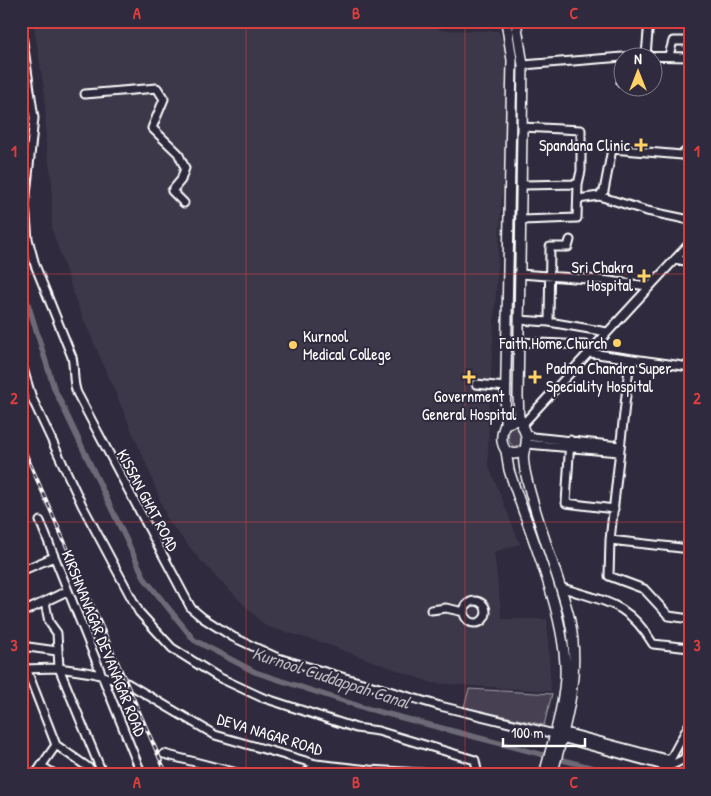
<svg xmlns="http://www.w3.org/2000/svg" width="711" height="796" viewBox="0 0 711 796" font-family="'Patrick Hand',sans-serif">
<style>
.built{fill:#3c3749}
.green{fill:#464152;stroke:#a2a0a8}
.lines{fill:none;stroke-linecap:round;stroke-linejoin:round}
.canal{stroke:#6d6a77;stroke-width:5.5}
.minor-casing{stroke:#fff;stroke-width:11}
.major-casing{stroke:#fff;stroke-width:12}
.minor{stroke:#2f2a3d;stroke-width:7}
.major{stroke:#2f2a3d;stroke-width:9}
.rail-casing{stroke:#fff;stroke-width:4}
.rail{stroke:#2f2a3d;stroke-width:2;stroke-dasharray:5.5;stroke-linecap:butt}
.grid{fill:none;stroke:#da3e3e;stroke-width:1;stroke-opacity:0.55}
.poi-dot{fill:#ffd166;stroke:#2f2a3d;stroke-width:2}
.labels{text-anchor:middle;stroke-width:4;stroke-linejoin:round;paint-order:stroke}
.poi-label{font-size:16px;fill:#fff;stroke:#2f2a3d;text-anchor:end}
.street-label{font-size:16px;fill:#fff;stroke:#2f2a3d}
.water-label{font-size:18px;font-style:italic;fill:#b6b4bb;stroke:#2f2a3d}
.neatline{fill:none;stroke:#da3e3e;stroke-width:2}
.grid-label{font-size:16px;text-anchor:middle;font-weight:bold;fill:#da3e3e}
</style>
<rect width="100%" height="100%" fill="#2f2a3d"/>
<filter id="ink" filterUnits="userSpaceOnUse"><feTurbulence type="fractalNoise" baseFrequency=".02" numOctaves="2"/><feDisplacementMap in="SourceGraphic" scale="10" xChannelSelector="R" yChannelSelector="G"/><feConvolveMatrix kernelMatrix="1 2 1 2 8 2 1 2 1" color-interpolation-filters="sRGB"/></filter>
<g filter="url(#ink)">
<!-- built -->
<path class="built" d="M33 21H438L439 30 498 31 506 46 505 146 489 406 488 464 520 544 494 552 502 619H547L551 691 432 683 323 643 265 626 202 562 168 521 147 466 77 304 52 230V181L46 146 45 95Z"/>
<!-- green -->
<path class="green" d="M514 426 517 427 522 436 520 445 514 447C507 441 508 436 510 428Z
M469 689 552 694 544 725 464 707Z"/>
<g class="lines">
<!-- canal -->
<path class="canal" d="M21 281 54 388 145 579 194 640 255 672 365 708 620 775"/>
<defs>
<path id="minor" d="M21 28 34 118 25 205 28 239 35 265 72 357C75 371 72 380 77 393L191 608 203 618 233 637 278 658 440 706 554 734
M646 55 649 21
M669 55 673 41H690
M523 65 635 56 690 57
M621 82 624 81
M85 94 157 88 164 99 152 128 178 153 185 168 181 180 172 191 184 203
M522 127 581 130V171L578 184 522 185
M599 196 647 211 690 220
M578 199 599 196 604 191 612 149 682 155 687 150 690 151
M522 220 577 218 578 184
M570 240 568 247H550L549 322 607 332
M675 259 690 262
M520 274 601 280 648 286
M519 320 549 322
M518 342 585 345 593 350
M590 353 690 367
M630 359 610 540 690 549
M21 362 32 398 82 505 139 612 172 648 218 677 261 697 356 728 378 731 475 760 478 775
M476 384 506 387
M523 424 690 243
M526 434 533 437 620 446
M570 440 566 503 614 509
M527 444 619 452
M40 521 142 775
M610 540 609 576 644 589 669 616 690 619
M21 571 54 557
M563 588C606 602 628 602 653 644L690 648
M464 612a11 11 0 1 1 22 0a11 11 0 1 1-22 0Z
M45 602 49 622 57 633 59 668 103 775
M431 610 446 608 464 612
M21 613 67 591
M21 646 57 651
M26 668 56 745 99 775
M21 669 59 668 92 673 127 683 215 735 316 764 369 770 456 775
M564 732 670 760 690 723
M562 738 668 767 684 759 690 745
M164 754 245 775
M41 766 56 775
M35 775 56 745
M304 775 316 764"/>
<path id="major" d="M516 21 523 65 518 397C519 404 518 411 519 417 523 432 530 434 524 452L514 454 506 451C500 442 501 435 505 424L520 419
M505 424 512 60 506 21
M506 451 509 470C528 530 568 617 565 678 563 710 552 744 544 775
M524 452C518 475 564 587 570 621 581 674 566 724 552 775"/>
</defs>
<!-- minor casing -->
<use href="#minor" class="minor-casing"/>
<!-- major casing -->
<use href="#major" class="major-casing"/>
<!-- minor -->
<use href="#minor" class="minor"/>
<!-- major -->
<use href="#major" class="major"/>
<defs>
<path id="rail" d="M21 443 167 775"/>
</defs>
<!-- rail casing -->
<use href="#rail" class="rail-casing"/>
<!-- rail -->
<use href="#rail" class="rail"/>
</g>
</g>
<!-- grid -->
<path class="grid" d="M246 21V775M465 21V775M21 274H690M21 522H690"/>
<!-- markers -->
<g class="poi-dot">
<path d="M638.5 137.5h5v5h5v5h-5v5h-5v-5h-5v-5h5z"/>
<path d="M641.5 268.5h5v5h5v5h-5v5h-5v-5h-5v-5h5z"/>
<circle cx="617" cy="343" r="5"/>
<circle cx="293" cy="345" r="5"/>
<path d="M466.5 369.5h5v5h5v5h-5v5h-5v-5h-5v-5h5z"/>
<path d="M532.5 369.5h5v5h5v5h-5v5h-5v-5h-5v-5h5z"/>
</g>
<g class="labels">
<!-- poi labels -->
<g class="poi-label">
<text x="630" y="151">Spandana Clinic</text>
<text x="633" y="273">Sri Chakra<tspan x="633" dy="18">Hospital</tspan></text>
<text x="303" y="342" text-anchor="start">Kurnool<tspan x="303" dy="18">Medical College</tspan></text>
<text x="607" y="349">Faith Home Church</text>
<text x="546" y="374" text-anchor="start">Padma Chandra Super<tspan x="546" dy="18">Speciality Hospital</tspan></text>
<text x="469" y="402" text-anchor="middle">Government<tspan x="469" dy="18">General Hospital</tspan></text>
</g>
<!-- street labels -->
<g class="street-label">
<text transform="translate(148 500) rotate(62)" y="6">KISSAN GHAT ROAD</text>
<text transform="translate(104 643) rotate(68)" y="6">KIRSHNANAGAR DEVANAGAR ROAD</text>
<text transform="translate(270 734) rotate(17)" y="6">DEVA NAGAR ROAD</text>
</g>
<!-- water labels -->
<g class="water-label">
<text transform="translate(331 678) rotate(18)" y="6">Kurnool Cuddappah Canal</text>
</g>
</g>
<!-- margin -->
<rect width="711" height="796" fill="none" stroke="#2f2a3d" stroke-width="55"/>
<!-- north arrow -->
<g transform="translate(638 72)"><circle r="24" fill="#2f2a3d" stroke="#827f8b"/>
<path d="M0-4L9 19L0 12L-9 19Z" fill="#ffd166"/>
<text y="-8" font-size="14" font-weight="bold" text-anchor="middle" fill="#ffffff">N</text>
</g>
<!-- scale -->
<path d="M503 738v8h82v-8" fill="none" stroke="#ffffff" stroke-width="2.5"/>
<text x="511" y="738" font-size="15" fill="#ffffff" stroke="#2f2a3d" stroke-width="4" paint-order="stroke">100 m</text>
<rect x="28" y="28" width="656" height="740" class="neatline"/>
<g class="grid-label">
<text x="137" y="19">A</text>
<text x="356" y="19">B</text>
<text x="574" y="19">C</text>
<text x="14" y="157">1</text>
<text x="697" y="157">1</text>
<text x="14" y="404">2</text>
<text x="697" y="404">2</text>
<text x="14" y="651">3</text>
<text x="697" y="651">3</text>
<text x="137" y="788">A</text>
<text x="356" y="788">B</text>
<text x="574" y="788">C</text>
</g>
</svg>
